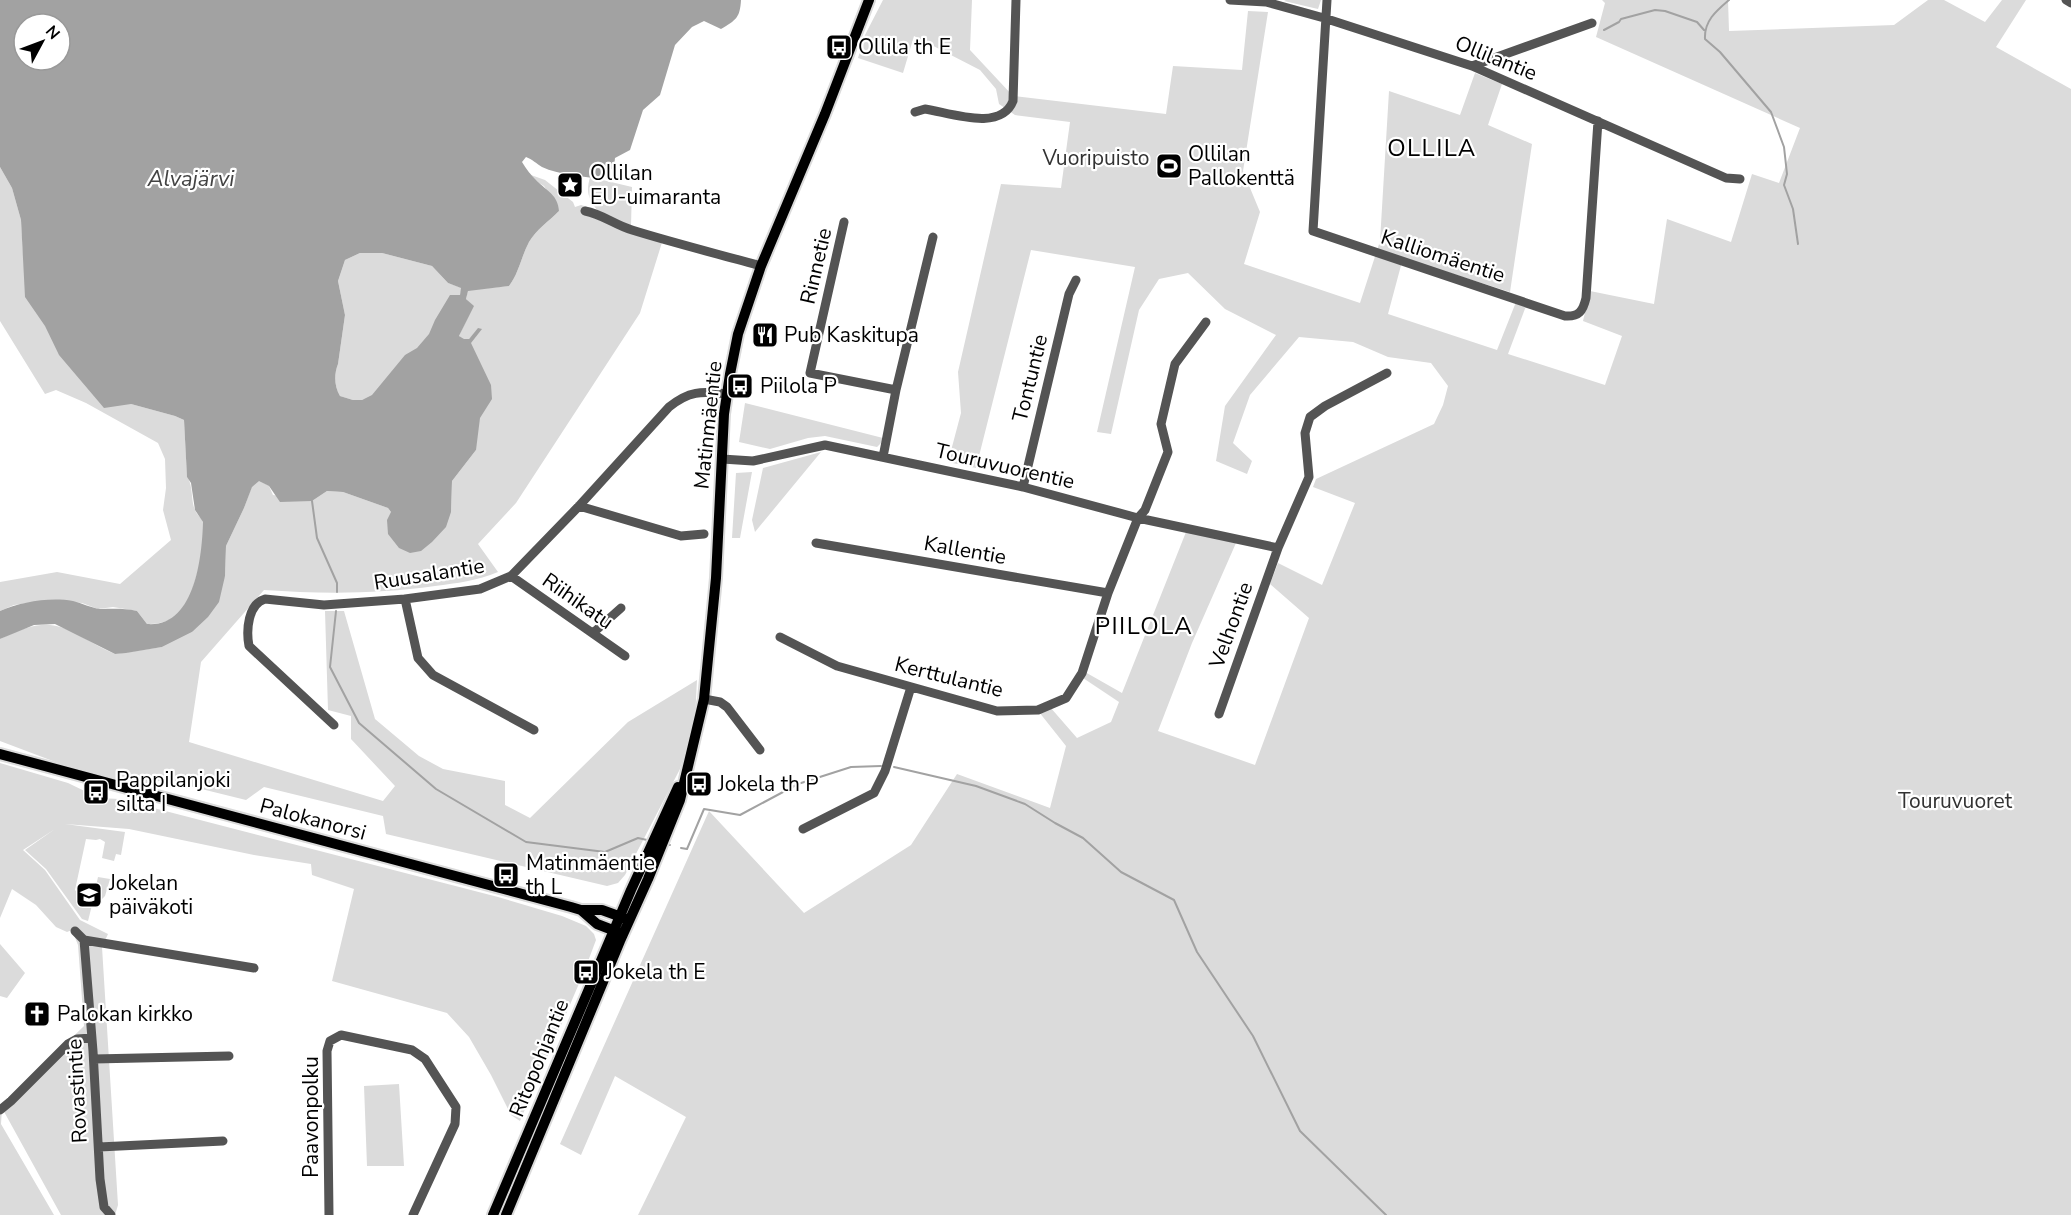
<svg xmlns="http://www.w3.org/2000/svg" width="2071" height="1215" viewBox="0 0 2071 1215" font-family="'Nunito Sans',sans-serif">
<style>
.green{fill:#dbdbdb}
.water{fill:#a2a2a2;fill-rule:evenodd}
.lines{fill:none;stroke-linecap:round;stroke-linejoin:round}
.stream{stroke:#a2a2a2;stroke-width:2}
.major-casing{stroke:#dbdbdb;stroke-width:14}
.minor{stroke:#545454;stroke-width:9}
.major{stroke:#000;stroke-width:10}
.labels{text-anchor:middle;stroke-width:4.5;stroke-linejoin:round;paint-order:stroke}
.poi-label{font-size:21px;fill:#000;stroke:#fff;text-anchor:start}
.street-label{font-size:21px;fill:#000;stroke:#fff}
.park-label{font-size:21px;fill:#323232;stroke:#fff}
.water-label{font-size:22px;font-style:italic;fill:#434343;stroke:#fff}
.quarter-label{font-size:24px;letter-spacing:1.5px;fill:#000;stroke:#fff}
</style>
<rect width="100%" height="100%" fill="#fff"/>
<!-- green -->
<path class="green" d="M883 0H972L970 50 1013 96 1166 114 1173 66 1242 70 1248 11 1268 12 1243 171 1260 212 1244 264 1360 303 1380 241 1389 91 1460 115 1475 73 1502 84 1488 125 1532 144 1510 292 1403 258 1388 314 1497 350 1516 302 1526 306 1508 354 1605 385 1622 336 1583 321 1590 291 1654 304 1667 219 1731 242 1752 174 1779 183 1800 128 1596 37 1605 3 1602 0H1728L1729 31 1894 25 1928 0H1944L1985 22 2002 0H2026L1996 47 2071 89V1215H638L686 1117 615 1076 581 1155 560 1144 709 811 804 913 911 845 957 774 1050 808 1066 746 1039 712 1050 707 1077 738 1111 722 1119 702 1083 678 1085 672 1122 693 1186 532 1236 543 1192 643 1158 731 1255 765 1309 618 1270 584 1278 563 1322 585 1355 503 1313 487 1316 479 1434 424 1443 405 1448 386 1431 363 1388 357 1353 342 1299 337 1250 395 1233 443 1252 461 1247 474 1216 461 1225 406 1276 335 1225 309 1188 273 1159 279 1139 310 1111 434 1097 432 1135 267 1031 250 976 468 948 462 961 413 958 372 1001 184 1061 188 1070 122 1015 115 999 104 996 89 980 70 914 36 903 73 858 58 865 35Z
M1286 0H1321L1318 9 1284 1Z
M0 167 12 188 21 220 23 254 131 404 175 416 184 420 187 476C194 487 190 501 196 512 198 516 203 519 203 523 207 541 194 594 184 608 176 619 160 625 147 624L137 611 113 607 98 609 82 603 51 600 14 605 0 611V582L57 572 120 584 171 540 163 510 166 488 165 459 158 443 86 403 56 390 45 394 0 321Z
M531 175 545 180 573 202 575 207 581 205 597 210C588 198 586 192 590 177L632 187 631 226 664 236 640 313 516 503 478 544 498 572C477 581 457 583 435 586 377 594 322 594 264 590L201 662 189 742 383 801 395 786 351 739V716L328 710 325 611H344L375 719 419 756 443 769 505 781V805L530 818 628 722 697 680 695 719 680 769 625 875 618 883 607 886 386 834 383 816 264 787 246 800 165 780 138 785 66 766 0 741V639C58 610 63 630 115 654L162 647 192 632 225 576 226 546 244 508 252 486 259 480 269 486 273 495 312 501 327 491 343 492 388 508 391 512H451L452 481 476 450 468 345 478 329 469 339 464 340 459 336 473 306 466 299 468 290 509 286C519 273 521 257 529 242 536 230 549 221 559 211L544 186 539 183Z
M360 253H382L432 266 448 283 462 288 460 295 447 314 384 393 362 400H353L340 396C334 386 334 374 338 364L345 315 338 281 345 260Z
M745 403 883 438 882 442 877 447 825 436 808 438 770 449 739 442Z
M821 452 755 532 752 520 763 468Z
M752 472 740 538H732L736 473Z
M0 763 68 783 99 798 119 799 498 897 562 916 586 926 594 934 596 940 584 972 520 1121 511 1115 491 1075 469 1037 447 1013 332 981 354 889 312 875 311 864 254 855 129 829 65 824 125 832 121 855 116 854 114 861 102 858 105 842 100 839 96 840 86 839 75 890 79 894 83 893 94 895 98 877 110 879 105 896 99 902 93 901 88 921 82 919 46 869 25 850 55 829 23 850 45 870 80 920 108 934 102 947 118 1205 115 1215H61L2 1108 1 1124 54 1215H0V1108L84 1026 78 945 72 930 67 932 56 927 36 905 12 889 0 918Z
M0 944 25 973 7 998 0 996Z
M399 1084 404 1166H367L364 1086Z"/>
<!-- water -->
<path class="water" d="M0 0H741C740 18 736 20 721 29L704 21 692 27 675 45 660 95 643 110 630 150 615 158 614 167 600 179C582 176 559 175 542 167 537 164 532 159 526 157L522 162C526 169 531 175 537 181 547 191 558 195 559 211 549 221 536 230 529 242 521 257 519 273 509 286L468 291 466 299 474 306 459 336 464 339H469L478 328 482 329 471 343 491 385 492 399 480 418 476 450 452 481 451 512 446 527 432 542 421 551 410 553 399 548 388 534 387 520 391 512 388 508 343 492 327 491 312 501 280 502 269 486 259 481 252 487 244 508 226 546 225 576 219 602 208 617 192 632 162 647 126 653 115 654 55 624 34 625 0 639V611C21 602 49 597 73 601 82 603 91 608 100 609 113 609 123 608 137 611L147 624C195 628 202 557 203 522L195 510 191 483 187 477 184 420 175 416 131 404 104 408 59 355 45 326 25 297 21 220 12 188 0 167ZM24 24H60V60H24ZM360 253H382L432 266 448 283 461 288 460 295H450L435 320 429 334 417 348 405 355 372 395 362 400H353L340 396C334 386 334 374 338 364L345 315 338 281 345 260Z"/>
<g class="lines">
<!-- stream -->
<path class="stream" d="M1729 0C1716 11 1704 21 1705 39L1720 52 1771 112 1784 147 1787 174 1784 185 1793 209 1798 244
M1604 30 1619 22 1621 19 1655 10 1665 11 1697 22 1704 30
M312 501 317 538 337 583V592
M336 611 330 667 359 723 436 789 526 842 605 852 638 838 647 840
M894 767 976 786 1025 804 1055 823 1083 838 1121 872 1174 900 1197 952 1253 1036 1300 1131 1386 1215
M668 845H670
M681 848 687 849 704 809 740 815 798 784 851 767 881 766"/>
<defs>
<path id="major" d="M0 754 571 907 581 910 597 924 623 934
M581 910H602L624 918
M493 1215 631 890 678 787
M506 1215 620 941 648 879 680 800 704 699 716 578 724 414 730 374 738 334 761 266 825 114 869 0"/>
</defs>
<!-- major casing -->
<use href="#major" class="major-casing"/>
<!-- minor -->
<path class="minor" d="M1230 0 1266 2 1324 18 1472 66 1726 178 1740 179
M1327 0 1313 231 1565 316C1579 317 1583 311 1586 298L1598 121
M2066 0 2071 3
M1472 66 1592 23
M915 112 925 109C951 113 1001 132 1013 101L1016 0
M585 211C602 214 615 225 632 230 674 243 718 254 761 266
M844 222 810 373 896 390
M883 457 896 390 933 237
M722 459 753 461 825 445 1023 487 1138 518 1278 548
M1023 487 1069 294 1076 280
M579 506 681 536 704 534
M816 543 1108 593
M511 576 625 656
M405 599 418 658 433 675 534 730
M593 633 621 608
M780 637 837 666 997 711 1038 710 1066 698 1082 673 1108 593 1138 518 1145 510 1168 452 1161 424 1175 364 1206 322
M704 699 720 702 727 707 760 750
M1219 714 1278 548 1309 477 1305 433 1310 417 1325 406 1387 373
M334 725 249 646C246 630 248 604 265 599L324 605 405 599 480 589 511 576 579 506 669 407C689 391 701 391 726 394
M803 829 874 793 885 771 911 687
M75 931 84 940 93 1051 100 1179 104 1207 111 1215
M84 940 254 968
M94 1059 229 1056
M0 1110 11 1101 68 1044 77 1039 92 1038
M99 1147 223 1141
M329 1215 327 1051 330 1041 341 1035 412 1050 425 1059 456 1107 455 1124 413 1215"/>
<!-- major -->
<use href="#major" class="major"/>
</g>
<!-- icons -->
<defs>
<symbol id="bus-square" viewBox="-11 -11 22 22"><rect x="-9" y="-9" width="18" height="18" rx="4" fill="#000" stroke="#fff"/><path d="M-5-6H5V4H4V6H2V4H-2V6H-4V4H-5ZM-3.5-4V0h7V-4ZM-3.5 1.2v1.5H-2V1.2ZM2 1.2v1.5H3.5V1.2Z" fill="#fff"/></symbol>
<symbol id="stadium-square" viewBox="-11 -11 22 22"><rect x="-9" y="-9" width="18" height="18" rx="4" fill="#000" stroke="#fff"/><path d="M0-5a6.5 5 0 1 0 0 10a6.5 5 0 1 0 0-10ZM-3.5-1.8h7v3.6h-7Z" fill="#fff"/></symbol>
<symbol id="sight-square" viewBox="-11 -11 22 22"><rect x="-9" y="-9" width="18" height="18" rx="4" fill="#000" stroke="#fff"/><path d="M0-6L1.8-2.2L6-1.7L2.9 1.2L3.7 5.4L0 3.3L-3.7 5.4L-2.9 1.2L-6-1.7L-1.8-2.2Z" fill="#fff"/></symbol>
<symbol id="restaurant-square" viewBox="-11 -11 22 22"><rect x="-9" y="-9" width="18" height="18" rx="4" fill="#000" stroke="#fff"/><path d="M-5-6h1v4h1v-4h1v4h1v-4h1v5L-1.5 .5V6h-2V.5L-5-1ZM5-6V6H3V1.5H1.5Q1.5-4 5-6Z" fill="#fff"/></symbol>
<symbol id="school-square" viewBox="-11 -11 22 22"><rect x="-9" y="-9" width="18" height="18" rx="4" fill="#000" stroke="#fff"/><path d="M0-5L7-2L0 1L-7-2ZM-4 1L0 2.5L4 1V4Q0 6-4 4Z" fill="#fff"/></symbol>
<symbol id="church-square" viewBox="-11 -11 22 22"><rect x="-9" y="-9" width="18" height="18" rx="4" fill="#000" stroke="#fff"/><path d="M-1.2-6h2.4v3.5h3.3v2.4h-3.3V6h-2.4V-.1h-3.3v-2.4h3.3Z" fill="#fff"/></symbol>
</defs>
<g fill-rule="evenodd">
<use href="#bus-square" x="824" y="32" width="30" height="30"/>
<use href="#stadium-square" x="1154" y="151" width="30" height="30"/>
<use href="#sight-square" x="555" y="170" width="30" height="30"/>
<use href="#restaurant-square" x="750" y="320" width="30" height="30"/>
<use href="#bus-square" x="725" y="371" width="30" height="30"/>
<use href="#bus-square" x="684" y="769" width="30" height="30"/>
<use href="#bus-square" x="81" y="777" width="30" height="30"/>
<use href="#bus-square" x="491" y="860" width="30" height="30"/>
<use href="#school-square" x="74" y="880" width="30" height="30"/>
<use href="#bus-square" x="571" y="957" width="30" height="30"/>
<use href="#church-square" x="22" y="999" width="30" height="30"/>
</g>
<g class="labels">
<!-- poi labels -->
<g class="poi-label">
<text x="858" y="54">Ollila th E</text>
<text x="1188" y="161">Ollilan<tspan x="1188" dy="24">Pallokenttä</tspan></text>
<text x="590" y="180">Ollilan<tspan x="590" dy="24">EU-uimaranta</tspan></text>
<text x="784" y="342">Pub Kaskitupa</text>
<text x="760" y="393">Piilola P</text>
<text x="116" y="787">Pappilanjoki<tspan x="116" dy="24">silta I</tspan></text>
<text x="718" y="791">Jokela th P</text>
<text x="526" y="870">Matinmäentie<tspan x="526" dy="24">th L</tspan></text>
<text x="109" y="890">Jokelan<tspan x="109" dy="24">päiväkoti</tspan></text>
<text x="606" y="979">Jokela th E</text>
<text x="57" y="1021">Palokan kirkko</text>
</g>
<!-- street labels -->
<g class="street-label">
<text transform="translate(1496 58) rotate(22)" y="7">Ollilantie</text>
<text transform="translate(1443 256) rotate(18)" y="7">Kalliomäentie</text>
<text transform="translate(816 266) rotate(-77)" y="7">Rinnetie</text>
<text transform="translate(1030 378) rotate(-76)" y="7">Tontuntie</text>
<text transform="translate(708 425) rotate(-84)" y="7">Matinmäentie</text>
<text transform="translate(1005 466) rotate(13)" y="7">Touruvuorentie</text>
<text transform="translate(965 550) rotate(10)" y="7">Kallentie</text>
<text transform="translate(429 574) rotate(-9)" y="7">Ruusalantie</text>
<text transform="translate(578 601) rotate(35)" y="7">Riihikatu</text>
<text transform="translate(1231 625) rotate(-70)" y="7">Velhontie</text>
<text transform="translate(949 677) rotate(14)" y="7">Kerttulantie</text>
<text transform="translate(313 819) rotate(15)" y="7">Palokanorsi</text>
<text transform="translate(539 1058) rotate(-68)" y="7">Ritopohjantie</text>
<text transform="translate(77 1091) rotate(-93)" y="7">Rovastintie</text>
<text transform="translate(311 1117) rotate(-90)" y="7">Paavonpolku</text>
</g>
<!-- park labels -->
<g class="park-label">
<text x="1096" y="165">Vuoripuisto</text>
<text x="1955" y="808">Touruvuoret</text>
</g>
<!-- water labels -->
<g class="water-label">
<text x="191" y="186">Alvajärvi</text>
</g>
<!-- quarter labels -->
<g class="quarter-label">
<text x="1432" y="156">OLLILA</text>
<text x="1144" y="634">PIILOLA</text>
</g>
</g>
<!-- north arrow -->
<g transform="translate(42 42) rotate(49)"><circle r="28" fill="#ffffff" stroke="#999999" stroke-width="1.5"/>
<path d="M0-4.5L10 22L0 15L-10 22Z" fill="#000000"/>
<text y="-9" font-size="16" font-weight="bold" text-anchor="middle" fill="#000000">N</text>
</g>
</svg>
